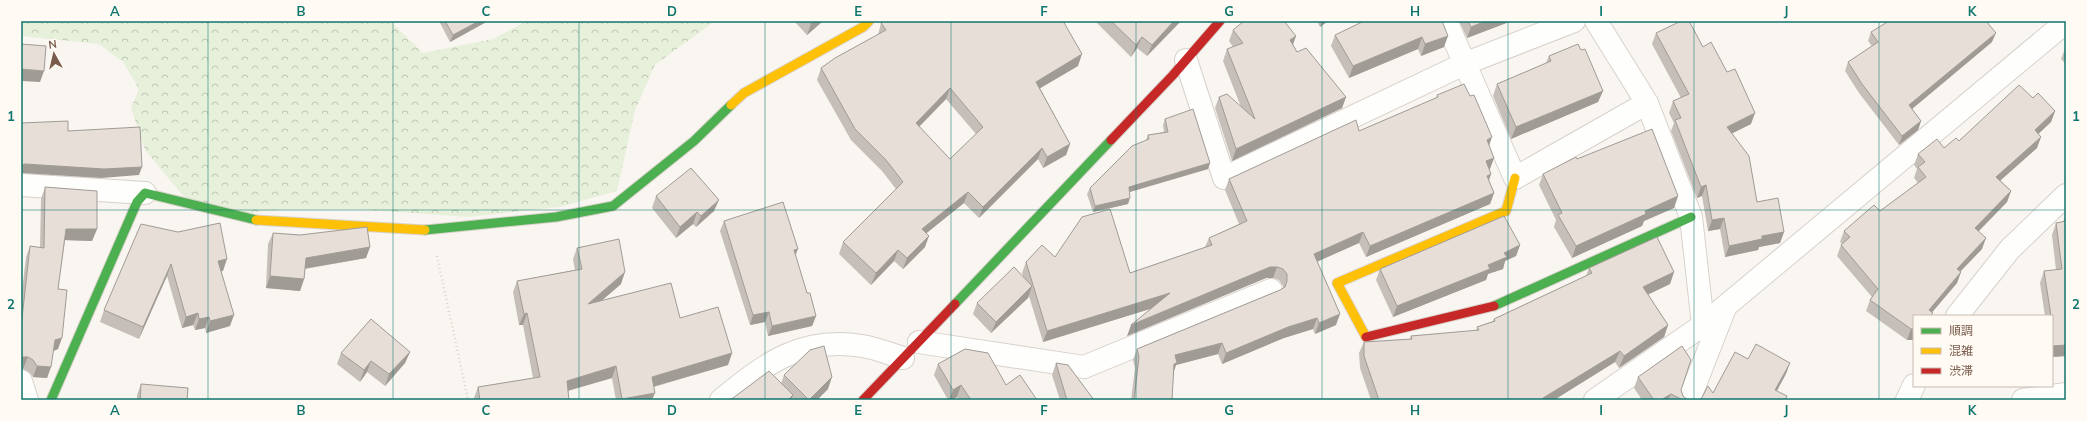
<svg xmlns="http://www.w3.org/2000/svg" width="2087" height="421" viewBox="0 0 2087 421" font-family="Mulish,'Noto Sans JP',sans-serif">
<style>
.forest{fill:url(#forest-crowns)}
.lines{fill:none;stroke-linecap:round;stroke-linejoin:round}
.street-casing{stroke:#d7d1cb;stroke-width:24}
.fast-casing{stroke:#d9d2cb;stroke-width:11}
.slow-casing{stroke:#d9d2cb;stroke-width:11}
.jam-casing{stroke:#d9d2cb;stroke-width:11}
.path{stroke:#dcd5d0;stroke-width:2.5;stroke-dasharray:1 3;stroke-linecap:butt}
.street{stroke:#fefefd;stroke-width:22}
.fast{stroke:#4caf50;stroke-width:9}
.slow{stroke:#ffc107;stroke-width:9}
.jam{stroke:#c62828;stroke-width:9}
.wall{fill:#c6bfb9;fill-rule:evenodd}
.shaded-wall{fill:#a19b96}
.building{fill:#e6ded7;stroke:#a19b96;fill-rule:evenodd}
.grid{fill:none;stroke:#0f766e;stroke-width:1;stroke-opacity:0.55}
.neatline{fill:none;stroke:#0f766e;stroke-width:1.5}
.grid-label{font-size:13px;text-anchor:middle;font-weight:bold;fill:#0f766e}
</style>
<defs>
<pattern id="forest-crowns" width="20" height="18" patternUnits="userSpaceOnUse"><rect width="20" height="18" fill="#e7f0db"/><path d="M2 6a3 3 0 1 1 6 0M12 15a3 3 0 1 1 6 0" fill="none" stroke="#c0c6b4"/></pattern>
</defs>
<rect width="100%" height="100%" fill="#f9f5f0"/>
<!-- forest -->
<path class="forest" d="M21 21H390L423 53 493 39 527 21H715L655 65 635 110 617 191 559 207 468 217 355 209H285L237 214 193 208 145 150 131 108 139 89 123 62 99 44 21 36Z"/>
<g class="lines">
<defs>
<path id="street" d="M1446 21 1515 178 1647 103 1691 217 1703 325
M1596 21 1647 103
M1186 60 1224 178 1464 64 1574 21
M21 185 145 193
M1957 316 2010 249 2066 195
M919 342 1084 367 1271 290
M21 381 27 400
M721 400C765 364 801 336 862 346 876 348 890 354 903 358
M1595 400 1703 325 2066 22
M1689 400 1725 308
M1907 400 1914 385
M2023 400 2066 394"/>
<path id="fast" d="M425 230 556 217 613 206 694 141 731 105
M955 304 1111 140
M1494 306 1691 217
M51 400 137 202 145 193 256 220"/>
<path id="slow" d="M731 105 744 93 863 27 869 21
M256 220 425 230
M1366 337 1337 283 1506 211 1515 178"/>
<path id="jam" d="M1111 140 1173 75 1220 21
M1366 337 1494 306
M863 400 955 304"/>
</defs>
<!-- street casing -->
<use href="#street" class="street-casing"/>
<!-- fast casing -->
<use href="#fast" class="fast-casing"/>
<!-- slow casing -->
<use href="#slow" class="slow-casing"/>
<!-- jam casing -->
<use href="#jam" class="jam-casing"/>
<!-- path -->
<path class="path" d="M437 256 468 400"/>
<!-- street -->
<use href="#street" class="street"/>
<!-- fast -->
<use href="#fast" class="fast"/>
<!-- slow -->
<use href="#slow" class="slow"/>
<!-- jam -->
<use href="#jam" class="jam"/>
</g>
<!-- wall -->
<path class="wall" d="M439 21H488L450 42Z
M794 21H823L807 35Z
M1095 21H1181L1147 56 1137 48 1131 57Z
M1317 21H1328L1320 27Z
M1442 21 1444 47 1421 56 1418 49 1349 78 1331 46 1335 35Z
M1459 21H1509V22L1467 38Z
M881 23 1078 66 1040 88 1070 144 1066 155 1043 168 1038 159 979 218 964 203 926 233 925 247 903 269 894 261 871 285 839 254 843 242 896 189 882 171 851 140 817 80 821 68 878 35ZM946 99 976 134 950 159 919 127Z
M1233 30 1296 36 1293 44 1297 52 1346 97 1342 108 1232 161 1215 108 1219 97 1241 107 1223 61 1227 49 1233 47 1229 41Z
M1871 32 1992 42 1912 109 1921 121 1918 130 1899 145 1859 93 1845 71 1848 62 1872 46 1868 41Z
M1656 33 1703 47 1751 124 1732 133 1757 202 1784 232 1780 243 1759 247 1758 250 1725 257 1720 229 1708 231 1702 196 1697 198 1671 131 1674 123 1669 113 1673 101 1681 98 1652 44Z
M2066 46V64L2061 59Z
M1581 50 1603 91 1598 102 1511 139 1493 96 1497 84 1546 63 1549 56Z
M1437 95 1489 146 1490 169H1489L1491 174 1489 180 1494 193 1490 204 1366 257 1359 243 1317 261 1336 325 1315 334 1313 329 1284 338 1222 364 1218 354 1176 365 1173 374 1172 400H1131L1135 368 1133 360 1137 349 1280 290 1283 288V286L1279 280 1273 278H1266L1127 336 1150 309 1043 342 1029 296 1028 298 991 333 973 314 977 303 1023 276 1022 273 1026 262 1055 257 1130 273 1205 247 1209 238 1239 224 1225 190 1229 179 1359 131 1436 98Z
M2033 98 2055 111 2051 122 2038 134 2037 148 2000 180 2011 191 2007 202 1979 231 1982 249 1961 271 1957 283 1932 312 1914 340H1907L1866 311 1870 300 1872 297 1837 256 1841 245 1842 244 1840 242 1844 231 1880 211 1918 183 1914 178 1917 169 1914 165 1918 154 1944 148 1959 141Z
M1165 119 1210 163 1208 169 1130 192 1128 204 1093 212 1087 194 1090 188 1146 140 1148 135 1164 132 1163 125Z
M1577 159 1678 196 1674 208 1644 221 1642 226 1572 258 1554 227 1556 220 1539 185 1543 174Z
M45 187 97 229 92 241 65 240 58 289V349L53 351 51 367 47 378 33 377 29 372 23 369H21V300L26 257 30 246 40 248 41 199Z
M656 196 714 211 696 227 693 224 676 238 652 208Z
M2066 214V356L2052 357V316H2045L2040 283 2044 271 2056 270 2052 235 2056 223 2063 222Z
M724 221 795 255 807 293 816 316 812 326 768 336 765 322 750 325 720 231Z
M178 232 223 271H221L230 326 206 333 205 328 195 330 193 325 182 328 167 276 139 339 100 322 104 310Z
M273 233 300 235 370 247 366 258 305 269 304 279 300 291 266 288 268 244Z
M1520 245 1516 256 1505 261 1503 269 1488 274 1486 280 1393 317 1376 280 1380 269Z
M577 248 621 284 601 301 680 318 732 353 728 365 654 387 652 400H616L612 378 568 391 569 400H474V398L478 387 533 378 523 325H519L513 292 517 281 575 270 573 259Z
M1589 268 1674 272 1670 284 1648 294 1668 325 1664 337 1619 368 1615 362 1554 400H1371L1360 368 1359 353 1364 342 1410 339 1411 336 1476 331 1477 327 1493 321 1494 319 1586 276Z
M410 352 405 363 385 386 367 372 360 382 337 364 341 353Z
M1056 363 1094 400H1060L1052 375Z
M938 364 1006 385 1037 400H959L957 397 952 400H948L934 375Z
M784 375 828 389 817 400H793L792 399 791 400H727L781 384Z
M1638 377 1681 390 1683 396 1688 400H1642L1634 388Z
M141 384 187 400H137V395Z"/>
<!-- shaded-wall -->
<path class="shaded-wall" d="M479 21H488L450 42 453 35Z
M814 21H823L807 35 811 24Z
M1174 21H1181L1147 56 1152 45Z
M1322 21H1328L1320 27Z
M1486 21H1509V22L1467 38 1471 27Z
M1996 33 1992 42 1906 114 1909 105Z
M1296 36 1292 47 1290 40Z
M1448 36 1444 47 1421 56 1425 44Z
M1142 37 1137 48 1131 57 1136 45Z
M1422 37 1418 49 1349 78 1353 66Z
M1082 54 1078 66 1032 93 1036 82Z
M21 69 44 71 40 82 21 81Z
M950 88 946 99 912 134 916 123Z
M1603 91 1598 102 1511 139 1516 127Z
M1346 97 1342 108 1232 161 1236 149Z
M2055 111 2051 122 2031 141 2035 130Z
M1755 113 1751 124 1723 138 1727 127Z
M1921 121 1918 130 1899 145 1902 136Z
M1492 137 1488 149 1487 140Z
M2041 137 2037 148 1992 188 1996 177Z
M1070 144 1066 155 1043 168 1047 157Z
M1042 148 1038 159 979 218 983 207Z
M1494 158 1490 169 1482 172 1486 161Z
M1210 163 1208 169 1126 193 1129 187Z
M25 164 142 167 139 175 101 178 21 173V165Z
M1491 174 1487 185V176Z
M1706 185 1702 196 1697 198 1701 187Z
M2011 191 2007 202 1971 239 1975 228Z
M968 192 964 203 918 240 922 229Z
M1494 193 1490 204 1366 257 1370 246Z
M1678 196 1674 208 1644 221 1642 226 1572 258 1576 246 1645 211Z
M1130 198 1128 204 1093 212 1095 206Z
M719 200 714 211 696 227 701 216Z
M697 212 693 224 676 238 680 227Z
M1724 218 1720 229 1708 231 1712 220Z
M66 229H97L92 241 62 240Z
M1363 232 1359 243 1310 265 1314 254Z
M1784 232 1780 243 1759 247 1758 250 1725 257 1729 246 1762 236Z
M929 236 925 247 903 269 907 258Z
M1986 238 1982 249 1953 279 1957 269Z
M1520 245 1516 256 1505 261 1503 269 1488 274 1486 280 1393 317 1397 306Z
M370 247 366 258 302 269 306 258Z
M798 249 794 259V250Z
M898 250 894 261 871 285 876 273Z
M227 259 223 271 214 273 218 261Z
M171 264 167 276 139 339 143 327Z
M1270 267H1277L1273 278H1266L1127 336 1131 325Z
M625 272 621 284 584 316 588 304Z
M1674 272 1670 284 1639 299 1643 287Z
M1961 272 1957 283 1929 316V310Z
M270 276 304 279 300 291 266 288Z
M1032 286 1028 298 991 333 996 322Z
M1170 293 1166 304 1043 342 1047 331Z
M769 312 765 322 750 325 753 315Z
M198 313 193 325 182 328 186 317Z
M527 313 523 325H519L524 314Z
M1340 314 1336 325 1315 334 1319 323Z
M234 315 230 326 206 333 210 321Z
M816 316 812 326 768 336 772 326Z
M209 317 205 328 195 330 199 319Z
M1317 318 1313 329 1284 338 1222 364 1226 353 1288 327Z
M1668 325 1664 337 1619 368 1624 356Z
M1911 329H1914V340H1907Z
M62 338 58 349 51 352 55 340Z
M1222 343 1218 354 1176 365 1173 374 1170 375 1175 355Z
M2066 345V356L2052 357V346Z
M1620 351 1615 362 1554 400H1542L1543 398Z
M410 352 405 363 385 386 389 374Z
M732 353 728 365 648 388 652 377Z
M22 357H28L23 369H21V358Z
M371 361 367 372 360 382 364 370Z
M1790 363 1786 374 1772 400 1775 390Z
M37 366 51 367 47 378 33 377Z
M616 366 612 378 563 392 567 381Z
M832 377 828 389 817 400H809Z
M961 385 957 397 952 400H949L953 390Z
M655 393 652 400H622V399Z
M1671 394 1668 400H1661Z
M793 395 791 400H788Z"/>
<!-- building -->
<path class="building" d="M445 21H479L453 35Z
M808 21H814L811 24Z
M884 21H1063L1082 54 1036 82 1070 144 1047 157 1042 148 983 207 968 192 922 229 929 236 907 258 898 250 876 273 843 242 903 182 886 160 855 129 821 68 835 58 886 30 881 23ZM950 88 983 127 950 159 916 123Z
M1111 21H1174L1152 45 1142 37 1136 45Z
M1244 21H1284L1296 36 1290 40 1297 52 1306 48 1346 97 1236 149 1219 97 1227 94 1255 119 1227 49 1243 43 1233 30Z
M1364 21H1442L1448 36 1425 44 1422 37 1353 66 1335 35Z
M1468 21H1486L1471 27Z
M1681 21H1689L1703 47 1711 42 1727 72 1735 69 1755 113 1727 127 1749 156 1757 202 1778 198 1784 232 1762 236V239L1729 246 1724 218 1712 220 1706 185 1701 187 1675 120 1681 118 1673 101 1689 94 1656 33Z
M1889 21H1986L1996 33 1909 105 1921 121 1902 136 1862 84 1848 62 1878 42 1871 32Z
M21 44 46 46 44 71 21 69Z
M1578 44 1581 50 1585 49 1603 91 1516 127 1497 84 1551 61 1549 56Z
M1464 84 1470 96 1474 95 1492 137 1487 140 1494 158 1486 161 1491 174 1487 176 1494 193 1370 246 1363 232 1314 254 1340 314 1319 323 1317 318 1288 327 1226 353 1222 343 1175 355 1177 363 1174 364 1172 400H1134L1139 357 1137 349 1280 290 1285 287 1287 281V274L1283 269 1277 267H1270L1131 325 1170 293 1047 331 1026 262 1042 245 1055 257 1082 217 1110 209 1130 273 1212 245 1209 238 1247 221 1229 179 1356 120 1359 131 1438 97 1437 95Z
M2019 85 2033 98 2038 93 2055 111 2035 130 2041 137 1996 177 2011 191 1975 228 1986 238 1957 269 1961 272 1929 310 1933 313 1930 316H1914V329H1911L1870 300 1878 289 1841 245 1850 237 1844 231 1874 205 1880 211 1926 177 1918 167 1925 162 1918 154 1937 139 1944 148 1956 138 1959 141Z
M1193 109 1210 163 1129 187 1130 198 1095 206 1090 188 1132 146 1149 139 1148 135 1168 132 1165 119Z
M68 121V131L140 127 142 167 104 169 25 164 21 165V123Z
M1652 129 1678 196 1645 211 1646 214 1576 246 1558 215 1562 213 1543 174 1576 157 1577 159Z
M691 168 719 200 701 216 697 212 680 227 656 196Z
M45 187 97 191V229H66L58 289 67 290 62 338 55 340 51 367 37 366 33 360 28 357H22L21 358V327L30 246 44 248Z
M783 202 798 249 794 250 807 293H810L816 316 772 326 769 312 753 315 724 221Z
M1504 216 1520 245 1504 253 1507 257 1488 265 1490 269 1397 306 1380 269Z
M2066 221V345L2052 346V316H2051L2044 271 2062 269 2056 223Z
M220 223 227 259 218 261 234 315 210 321 209 317 199 319 198 313 186 317 171 264 143 327 104 310 141 224 178 232Z
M367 227 370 247 306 258 304 279 270 276 273 233 300 235Z
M1657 237 1674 272 1643 287 1668 325 1624 356 1620 351 1543 398V400H1379L1364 356V342L1412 339 1411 336 1479 330 1477 327 1495 321 1494 319 1592 273 1589 268Z
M619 239 625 272 588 304 671 283 680 318 718 307 732 353 652 377 655 393 622 399 616 366 567 381 569 400H480L478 387 540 377 527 313 524 314 517 281 582 269 577 248Z
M1014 267 1032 286 996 322 977 303Z
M371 319 410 352 389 374 371 361 364 370 341 353Z
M1756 344 1790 363 1775 390 1787 396 1785 400H1697L1701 399 1708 386 1713 393 1735 352 1748 359Z
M824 346 832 377 809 400 784 375 810 350Z
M1682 346 1691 360 1681 390 1683 396 1688 400H1683L1671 394 1661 400H1654L1638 377Z
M965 349 988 353 1006 385 1020 375 1037 400H971L961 385 953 390 938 364Z
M1056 363 1068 365 1094 400H1067Z
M769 371 793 395 788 400H727L733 398Z
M141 384 188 388 187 400H140Z"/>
<!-- grid -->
<path class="grid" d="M208 21V400M393 21V400M579 21V400M765 21V400M951 21V400M1136 21V400M1322 21V400M1508 21V400M1694 21V400M1879 21V400M21 210H2066"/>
<!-- border -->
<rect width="2087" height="421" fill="none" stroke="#fffaf3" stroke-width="44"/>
<!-- legend -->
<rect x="1913" y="315" width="140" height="72" fill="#fffaf3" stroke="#cabbb1"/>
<rect x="1921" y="328" width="20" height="6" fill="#4caf50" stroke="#cabbb1"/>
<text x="1949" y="335" font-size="12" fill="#7a5c4d">順調</text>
<rect x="1921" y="348" width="20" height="6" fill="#ffc107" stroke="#cabbb1"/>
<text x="1949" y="355" font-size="12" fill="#7a5c4d">混雑</text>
<rect x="1921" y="368" width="20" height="6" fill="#c62828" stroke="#cabbb1"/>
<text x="1949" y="375" font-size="12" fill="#7a5c4d">渋滞</text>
<!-- north arrow -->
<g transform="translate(54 54) rotate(352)" stroke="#fffaf3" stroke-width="3" paint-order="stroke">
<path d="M0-3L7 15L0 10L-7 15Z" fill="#7a5c4d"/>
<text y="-6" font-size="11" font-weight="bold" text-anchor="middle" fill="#7a5c4d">N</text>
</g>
<rect x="22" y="22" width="2043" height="377" class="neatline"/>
<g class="grid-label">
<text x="115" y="16">A</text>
<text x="301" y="16">B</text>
<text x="486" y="16">C</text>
<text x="672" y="16">D</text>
<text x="858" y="16">E</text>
<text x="1044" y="16">F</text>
<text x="1229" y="16">G</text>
<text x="1415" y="16">H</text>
<text x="1601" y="16">I</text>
<text x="1786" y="16">J</text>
<text x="1972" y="16">K</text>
<text x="11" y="121">1</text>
<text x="2076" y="121">1</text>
<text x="11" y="309">2</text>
<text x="2076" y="309">2</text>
<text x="115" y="415">A</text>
<text x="301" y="415">B</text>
<text x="486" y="415">C</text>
<text x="672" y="415">D</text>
<text x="858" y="415">E</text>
<text x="1044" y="415">F</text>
<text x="1229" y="415">G</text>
<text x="1415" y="415">H</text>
<text x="1601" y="415">I</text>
<text x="1786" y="415">J</text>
<text x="1972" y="415">K</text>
</g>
</svg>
